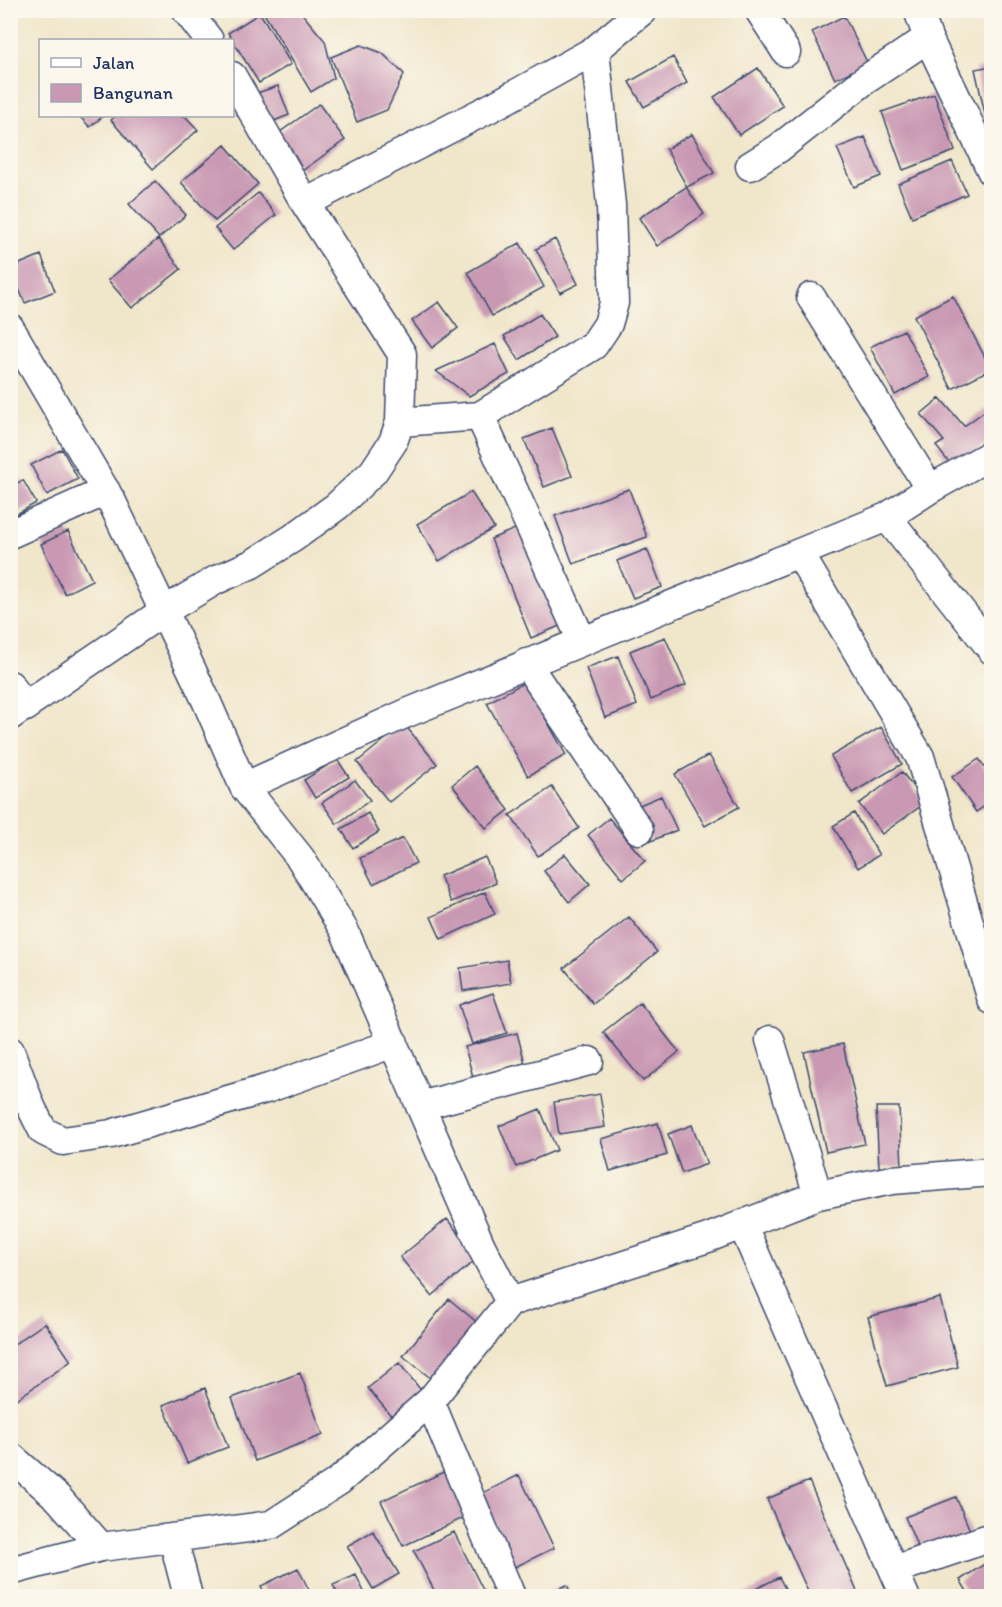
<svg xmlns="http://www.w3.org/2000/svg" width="1002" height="1607" viewBox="0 0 1002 1607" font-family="Itim,sans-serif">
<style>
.building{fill:#c998b3}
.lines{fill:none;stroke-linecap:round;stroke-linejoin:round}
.street-casing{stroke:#3b4a6e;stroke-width:31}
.street{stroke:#fff;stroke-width:28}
</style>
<rect width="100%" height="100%" fill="#fbf7ec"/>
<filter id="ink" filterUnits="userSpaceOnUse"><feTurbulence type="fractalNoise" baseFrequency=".0167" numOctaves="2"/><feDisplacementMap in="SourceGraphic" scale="12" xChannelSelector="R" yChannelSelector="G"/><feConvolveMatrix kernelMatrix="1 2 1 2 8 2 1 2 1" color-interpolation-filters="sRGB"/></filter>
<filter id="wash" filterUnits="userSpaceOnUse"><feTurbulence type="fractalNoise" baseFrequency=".008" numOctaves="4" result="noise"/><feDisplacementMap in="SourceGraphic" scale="24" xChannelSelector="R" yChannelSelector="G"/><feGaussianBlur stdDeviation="1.35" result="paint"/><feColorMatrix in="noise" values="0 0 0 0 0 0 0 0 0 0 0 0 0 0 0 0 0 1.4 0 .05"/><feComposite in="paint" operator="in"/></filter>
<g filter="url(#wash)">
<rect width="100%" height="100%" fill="#f0e6ca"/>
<g id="blocks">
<!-- building -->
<path class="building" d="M262 10H299L325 41 334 78 311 92Z
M767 10H799L775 24Z
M260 13 291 64 259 83 228 33Z
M844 16 868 64 835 79 812 32Z
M361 45 382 53 404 74 387 110 357 122 331 57Z
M673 57 687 83 644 107 629 82Z
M992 66V122L987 123 975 69Z
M758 68 783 106 739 135 714 97Z
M278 86 289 115 269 123 257 93Z
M934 94 955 151 903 170 882 112Z
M319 104 345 140 302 171 276 135Z
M79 116H103L90 127Z
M116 116H185L198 130 153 169 111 120Z
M692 134 714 173 687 187 666 149Z
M865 137 881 176 854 187 837 148Z
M225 145 258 184 215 221 181 182Z
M952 161 967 194 912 217 898 184Z
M155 181 186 215 159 238 129 204Z
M686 187 704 214 657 246 639 218Z
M258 193 276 215 233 250 215 228Z
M158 239 181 269 132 308 108 280Z
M555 239 578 284 560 293 536 249Z
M520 243 544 287 492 316 468 272Z
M41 255 55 291 25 303 10 268Z
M953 296 991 369 952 389 914 316Z
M439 302 458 328 432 348 412 321Z
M540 314 555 337 519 360 504 336Z
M904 330 929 377 895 395 870 347Z
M495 344 509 374 469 396 436 371Z
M940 398 964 426 992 406V440L953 468 936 446 944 441 921 414Z
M552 428 572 476 544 487 524 439Z
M62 449 78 479 47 495 31 465Z
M23 480 36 503 10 518V487Z
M629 489 647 537 573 564 555 516Z
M471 492 494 528 439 561 417 524Z
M522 526 562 625 531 638 491 539Z
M68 531 92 580 65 594 41 544Z
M647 549 662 587 633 598 617 561Z
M665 637 686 685 651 700 630 651Z
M618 656 637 705 605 718 586 668Z
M525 682 566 755 528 776 487 703Z
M404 724 437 764 389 802 357 762Z
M881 727 902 764 852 793 831 756Z
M709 755 739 807 705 826 675 774Z
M337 759 349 777 315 798 304 780Z
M979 759 992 778V801L976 812 952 777Z
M475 766 509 810 486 828 452 785Z
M902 772 925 803 882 834 859 804Z
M355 780 370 800 337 824 322 803Z
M552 787 579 828 538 856 510 815Z
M661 796 677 830 651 841 635 807Z
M368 813 379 832 353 848 341 829Z
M854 813 879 855 858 868 833 826Z
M609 818 645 861 623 879 588 835Z
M403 838 416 863 373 884 360 858Z
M565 854 590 884 569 902 544 871Z
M485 857 496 883 451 902 440 876Z
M485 892 495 914 441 939 431 917Z
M629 917 657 952 593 1004 564 968Z
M507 960 511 983 463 991 460 968Z
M493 993 507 1033 472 1044 459 1005Z
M640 1003 679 1052 643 1081 603 1032Z
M517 1033 525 1063 473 1077 465 1047Z
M843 1044 865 1144 826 1152 804 1052Z
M600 1094 605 1127 559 1134 554 1102Z
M876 1107H899L902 1167 879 1168Z
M540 1109 557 1150 516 1167 499 1126Z
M658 1123 667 1155 610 1171 601 1139Z
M692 1125 707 1164 682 1173 668 1134Z
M447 1219 478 1258 432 1296 400 1257Z
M940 1298 958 1367 887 1386 868 1317Z
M449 1299 479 1324 433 1380 403 1356Z
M45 1323 71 1361 14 1401 10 1396V1347Z
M399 1363 424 1394 393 1418 368 1388Z
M300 1373 323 1435 255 1461 232 1398Z
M205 1388 228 1447 187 1463 163 1405Z
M450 1469 472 1514 403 1546 381 1501Z
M519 1475 554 1548 515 1567 479 1495Z
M809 1481 859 1596H810L767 1499Z
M956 1497 971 1533 920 1553 905 1517Z
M373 1531 399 1574 373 1589 347 1546Z
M454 1532 486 1596H437L414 1551Z
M986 1563 992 1571V1596H970L960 1580Z
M298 1568 312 1596H266L261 1586Z
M356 1575 366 1596H339L333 1585Z
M779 1577 789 1596H742Z
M567 1585 572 1596H538Z"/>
</g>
</g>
<g filter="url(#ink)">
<use href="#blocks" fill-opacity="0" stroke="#3b4a6e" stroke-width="1.5"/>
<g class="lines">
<defs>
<path id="street" d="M186 10 209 40
M759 10 786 52
M918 10 928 38 992 172
M750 166 779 148 865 80 928 38
M305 203 494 106 595 50 643 10
M811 297 930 489
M10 328 112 502 205 698 244 787 301 859 344 930 481 1246 510 1302 708 1238 818 1195 892 1180 992 1172
M400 422 480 416
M887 517 992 650
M10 534 106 491
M799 553 920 757 992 1000
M582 641 480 416 594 345 608 324 614 303 611 205 595 50
M526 663 639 830
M10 685 26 707
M10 716 164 611 216 580 252 564 293 538 337 506 373 472 393 442 400 422 402 354 305 203 232 76
M244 787 407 713 887 517 930 489 992 454
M770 1040 818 1195
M10 1051 31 1107 43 1131 63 1141 111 1134 269 1088 394 1043
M420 1106 589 1061
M742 1224 905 1596
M430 1401 511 1596
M10 1456 58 1498 101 1547
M173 1538 188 1596
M894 1570 992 1537
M10 1571 101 1547 271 1525 339 1481 430 1401 510 1302"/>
</defs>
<!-- street casing -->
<use href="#street" class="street-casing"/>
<!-- street -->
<use href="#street" class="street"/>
</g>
</g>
<!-- margin -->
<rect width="1002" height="1607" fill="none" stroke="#fbf7ec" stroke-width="36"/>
<!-- legend -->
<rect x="39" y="39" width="195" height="78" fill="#fbf7ec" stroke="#a1a7b3" stroke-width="1.5"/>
<rect x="51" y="58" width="30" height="9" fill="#ffffff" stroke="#a1a7b3" stroke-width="1.5"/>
<text x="93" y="69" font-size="18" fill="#1b2f5e">Jalan</text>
<rect x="51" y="84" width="30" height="18" fill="#c998b3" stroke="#a1a7b3" stroke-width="1.5"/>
<text x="93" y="99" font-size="18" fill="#1b2f5e">Bangunan</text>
</svg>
